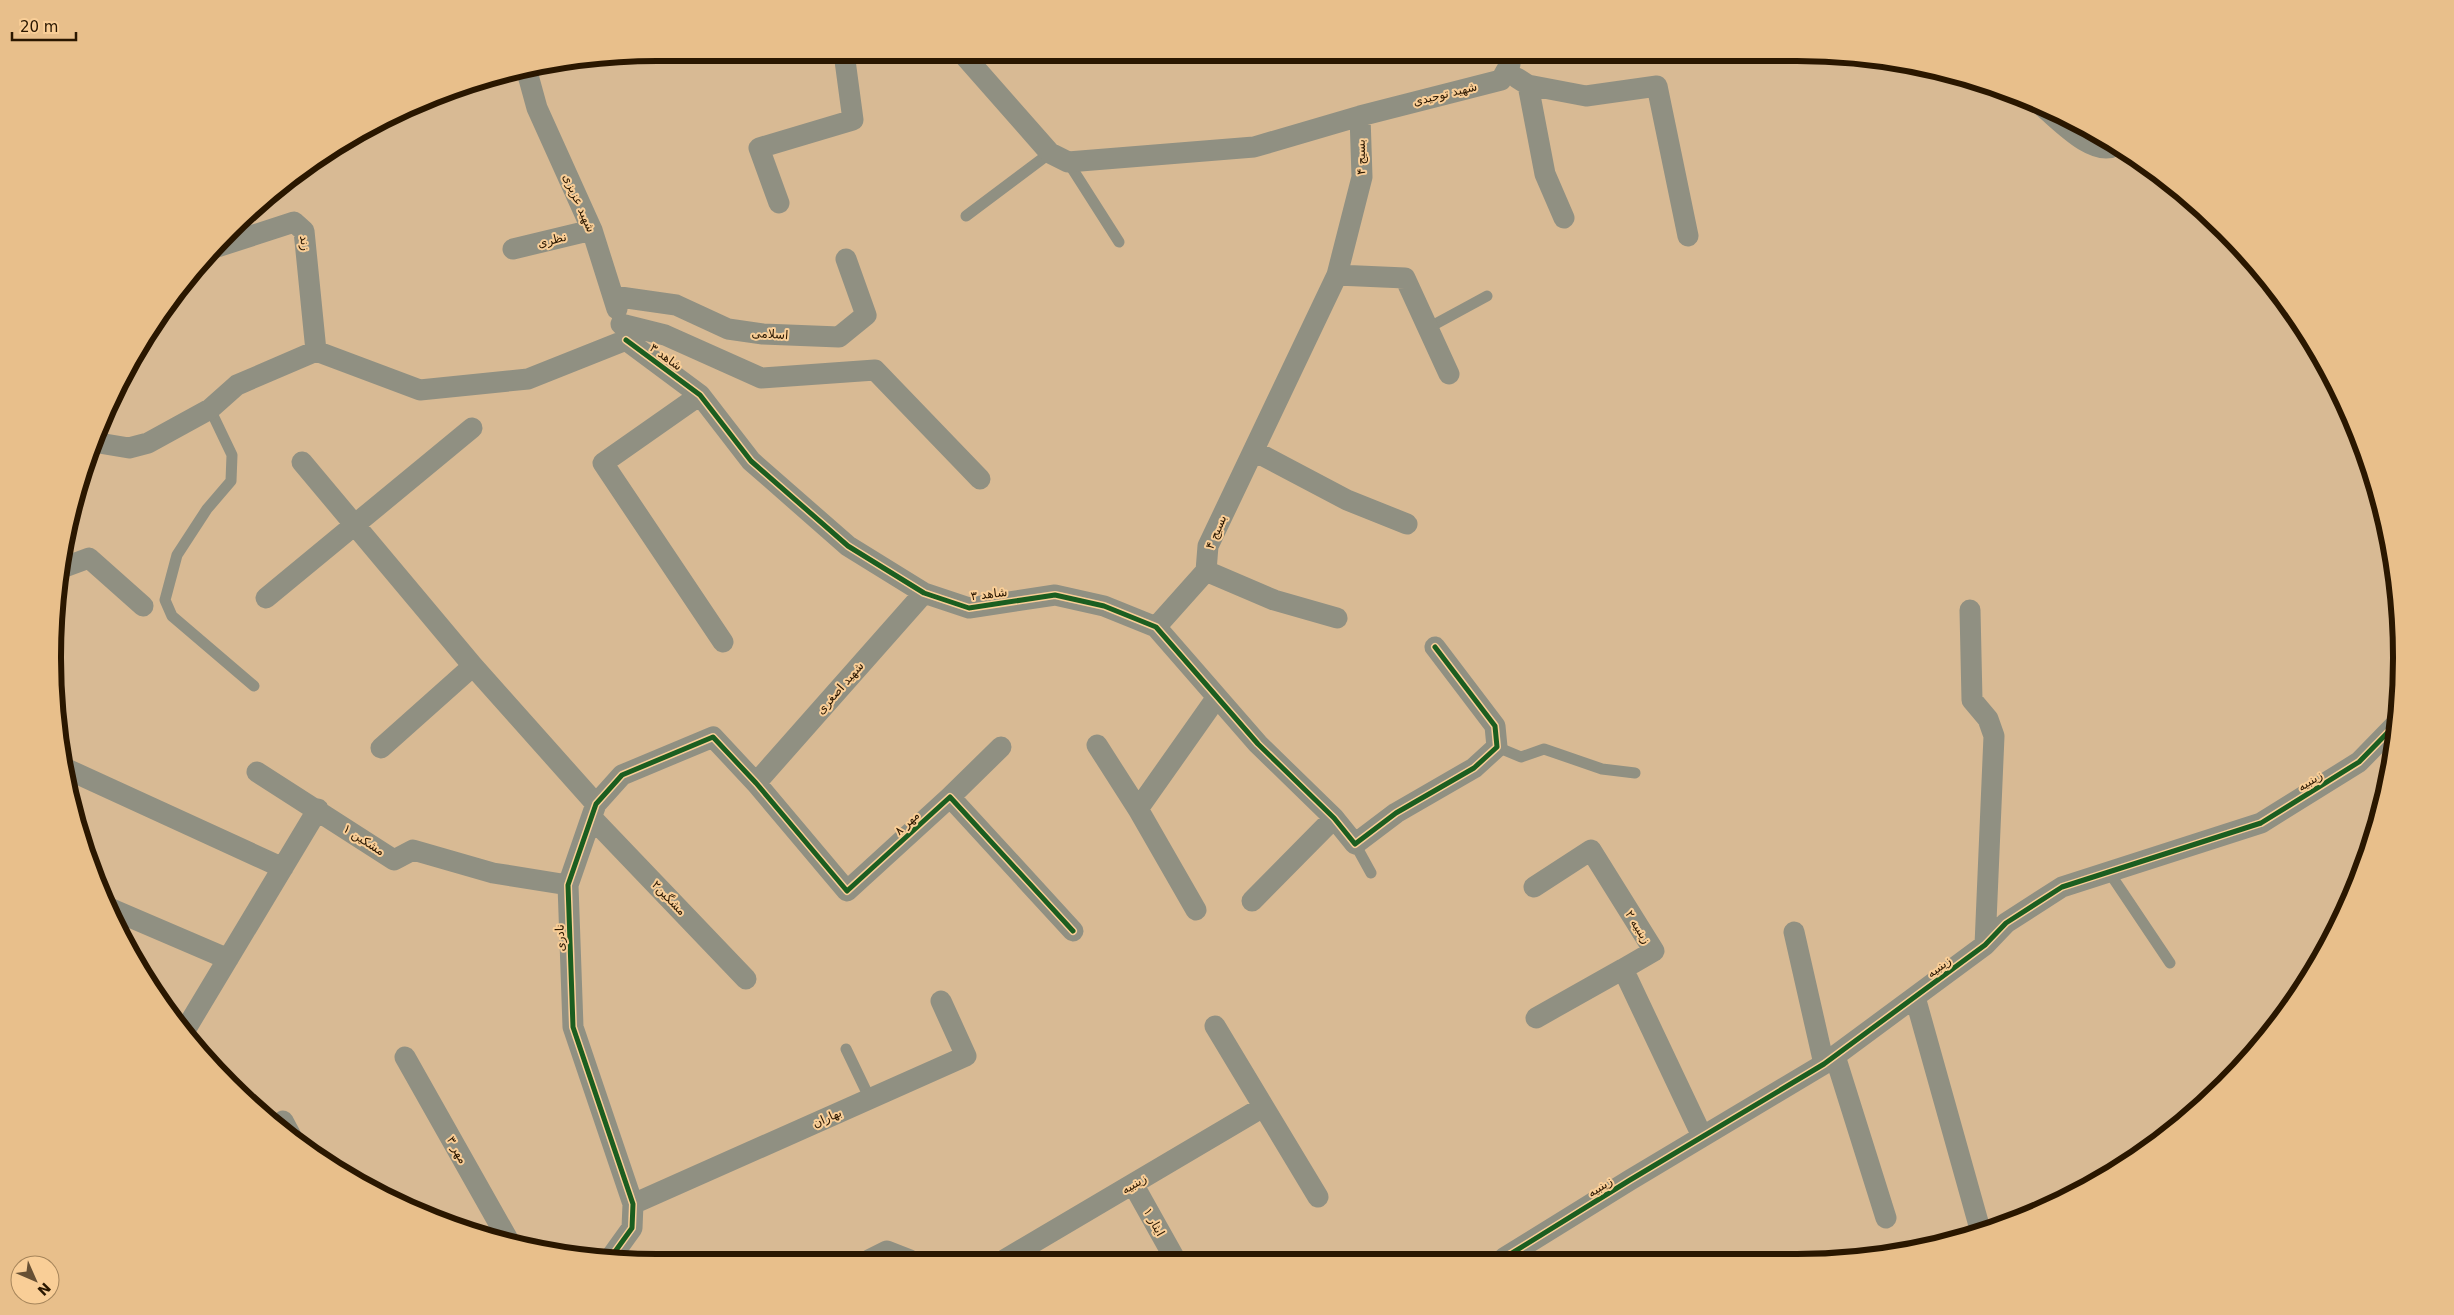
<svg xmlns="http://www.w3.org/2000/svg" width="2454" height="1315" viewBox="0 0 2454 1315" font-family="'DejaVu Sans',Vazirmatn,sans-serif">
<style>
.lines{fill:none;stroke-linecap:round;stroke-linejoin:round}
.lane{stroke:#909082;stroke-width:11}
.street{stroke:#909082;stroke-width:21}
.cycleway-casing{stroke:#f9ce97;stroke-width:8}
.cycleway{stroke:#1b5e20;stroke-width:5}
.labels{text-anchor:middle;stroke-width:4;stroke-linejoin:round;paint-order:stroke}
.street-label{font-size:12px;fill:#2a1700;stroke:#f9ce97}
.rim{fill:none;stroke:#2a1700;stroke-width:6}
</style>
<rect width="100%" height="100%" fill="#d8ba94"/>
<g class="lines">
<!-- lane -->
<path class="lane" d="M1068 162 1119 242
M966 216 1050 153
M1428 328 1487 296
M210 409 232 455 231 481 207 509 177 555 165 600 172 616 254 686
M1497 747 1521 757 1544 749 1602 769 1635 773
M1355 844 1371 873
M2109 872 2170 963
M846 1049 870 1099"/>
<!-- street -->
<path class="street" d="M962 53 1050 153 1068 162 1254 147 1360 116 1362 177 1337 275 1208 546 1206 571 1156 627
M526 68 537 108 592 230 617 309
M1517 78 1528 85 1545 174 1564 218
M1528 85 1586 96 1657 86 1688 236
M2043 107C2060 121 2093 157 2115 146
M1360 116 1501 80 1510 64 1507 53
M779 203 759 148 853 120 844 53
M214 248 294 222 304 231 316 351
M513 249 592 230
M1337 275 1405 278 1449 374
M613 296 676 305 728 329 763 334 839 337 866 315 846 259
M621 324 665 335 761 378 875 370 980 479
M626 340 700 395 751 461 848 546 924 593 969 608 1055 595 1104 606 1156 627 1258 744 1334 818 1355 844 1396 813 1474 768 1497 747 1495 726 1435 647
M700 395 603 463 723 642
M93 442 129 448 148 443 210 409 237 385 316 351 420 390 528 379 626 340
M1254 451 1347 500 1407 524
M302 462 473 666 596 804
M62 568 89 558 143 606
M1206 571 1274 600 1337 618
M266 598 472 428
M1970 610 1972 700 1988 719 1994 736 1985 945
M1097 745 1138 809
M381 748 473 666
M69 770 283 868
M257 772 394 860 413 850 493 873 568 885
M756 783 924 593
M950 797 1001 747
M592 818 746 979
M1534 887 1591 850 1654 951 1623 969 1702 1136
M1252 901 1334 818
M109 908 228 959
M1196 910 1138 809 1217 697
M1794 932 1824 1064
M1915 997 1980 1229
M1536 1018 1623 969
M1215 1026 1318 1197
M184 1032 318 809
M1835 1056 1886 1218
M405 1057 510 1243
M283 1121 293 1140
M1133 1184 1175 1259
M633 1204 966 1056 941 1001
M1504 1258 1630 1180 1824 1064 1985 945 2006 923 2062 887 2261 823 2359 762 2396 724
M609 1260 632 1228 633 1204 573 1027 568 885 596 804 622 775 713 737 756 783 847 891 950 797 1073 931
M869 1260 887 1251 910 1260
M1004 1260 1263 1107"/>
<defs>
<path id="cycleway" d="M626 340 700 395 751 461 848 546 924 593 969 608 1055 595 1104 606 1156 627 1258 744 1334 818 1355 844 1396 813 1474 768 1497 747 1495 726 1435 647
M1504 1258 1630 1180 1824 1064 1985 945 2006 923 2062 887 2261 823 2359 762 2396 724
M609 1260 632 1228 633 1204 573 1027 568 885 596 804 622 775 713 737 756 783 847 891 950 797 1073 931"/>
</defs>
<!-- cycleway casing -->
<use href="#cycleway" class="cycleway-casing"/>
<!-- cycleway -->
<use href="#cycleway" class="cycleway"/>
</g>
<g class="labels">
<!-- street labels -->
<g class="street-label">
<text transform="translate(1445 94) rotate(-14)" y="4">شهید توحیدی</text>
<text transform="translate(1361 157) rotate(-91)" y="4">بسیج ۴</text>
<text transform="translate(579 203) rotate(66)" y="4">شهید عزیزی</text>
<text transform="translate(552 240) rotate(-14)" y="4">نظری</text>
<text transform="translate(305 243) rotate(82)" y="4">زند</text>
<text transform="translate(770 334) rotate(4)" y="4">اسلامی</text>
<text transform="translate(666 357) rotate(36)" y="4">شاهد ۳</text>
<text transform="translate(1216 532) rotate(-67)" y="4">بسیج ۴</text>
<text transform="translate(989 594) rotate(-7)" y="4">شاهد ۳</text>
<text transform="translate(840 688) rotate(-49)" y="4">شهید اصغری</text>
<text transform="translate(2310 781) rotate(-32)" y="4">زینبیه</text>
<text transform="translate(907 823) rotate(-43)" y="4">مهر ۸</text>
<text transform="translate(364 840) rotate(33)" y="4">مشکین ۱</text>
<text transform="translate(669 898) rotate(46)" y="4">مشگین۲</text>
<text transform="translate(1638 927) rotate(58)" y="4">زینبیه ۲</text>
<text transform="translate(560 938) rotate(-92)" y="4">نادری</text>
<text transform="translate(1939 967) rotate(-37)" y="4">زینبیه</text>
<text transform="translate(827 1118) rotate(-24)" y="4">بهاران</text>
<text transform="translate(457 1150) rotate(61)" y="4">مهر ۳</text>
<text transform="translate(1134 1184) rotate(-31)" y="4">زینبیه</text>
<text transform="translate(1600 1187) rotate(-33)" y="4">زینبیه</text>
<text transform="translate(1154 1222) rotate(61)" y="4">ایثار ۱</text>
</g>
</g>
<!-- crop -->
<path d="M0 0H2454V1315H0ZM657 61H1797A596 596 0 0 1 2393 657V658A596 596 0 0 1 1797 1254H657A596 596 0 0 1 61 658V657A596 596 0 0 1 657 61Z" fill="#e8bf8b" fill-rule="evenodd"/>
<path class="rim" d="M657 61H1797A596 596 0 0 1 2393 657V658A596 596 0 0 1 1797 1254H657A596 596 0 0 1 61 658V657A596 596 0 0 1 657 61Z"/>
<!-- north arrow -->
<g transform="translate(35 1280) rotate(135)"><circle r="24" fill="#f9ce97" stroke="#a6855b"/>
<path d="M0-4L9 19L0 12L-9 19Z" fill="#675034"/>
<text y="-8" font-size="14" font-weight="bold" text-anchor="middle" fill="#2a1700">N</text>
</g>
<!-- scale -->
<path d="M12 32v8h64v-8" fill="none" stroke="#2a1700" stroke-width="2.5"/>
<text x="20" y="32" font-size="15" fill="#2a1700" stroke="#f9ce97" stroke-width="4" paint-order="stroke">20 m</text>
</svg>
